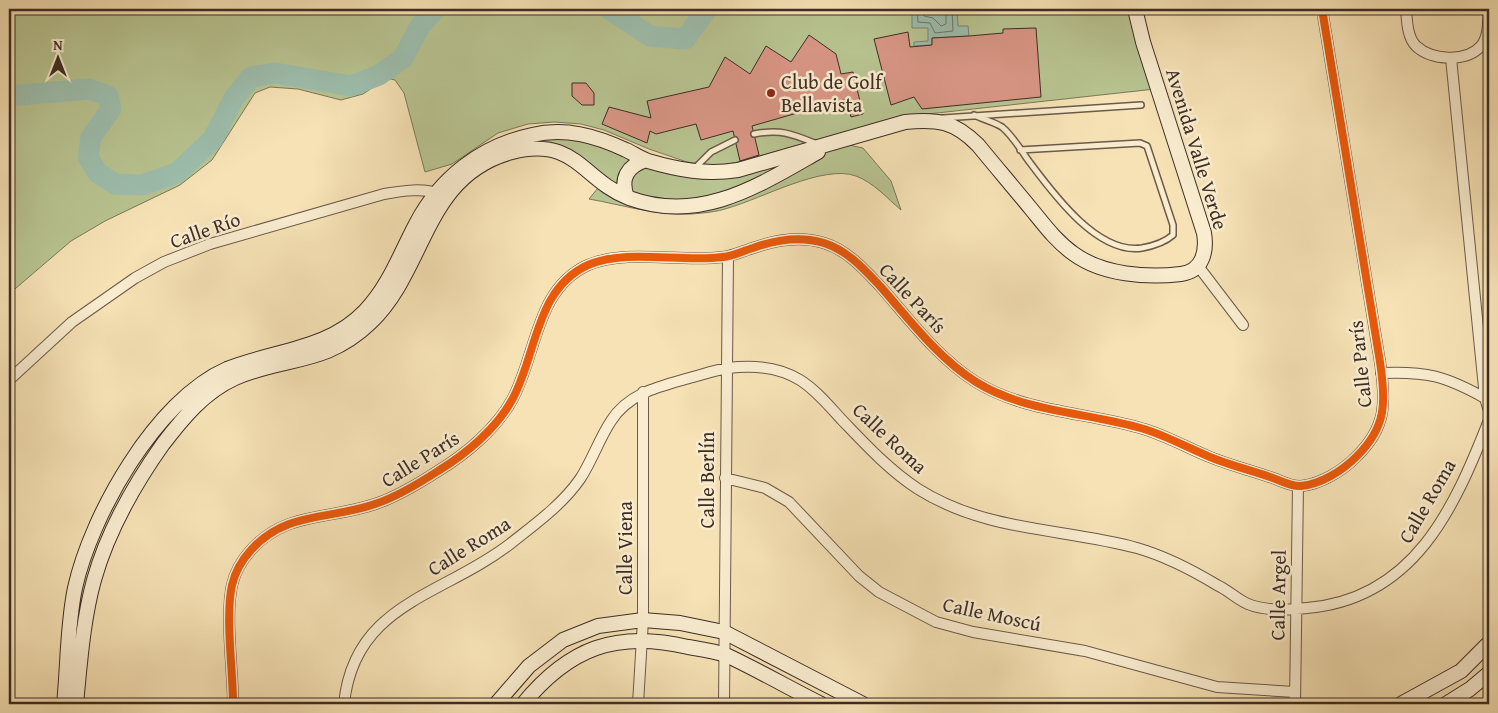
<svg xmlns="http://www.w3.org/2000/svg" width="1498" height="713" viewBox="0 0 1498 713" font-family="'Gentium Book Plus',serif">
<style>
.green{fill:#b8c491;stroke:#7a785b}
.water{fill:#9dbead;stroke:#778477}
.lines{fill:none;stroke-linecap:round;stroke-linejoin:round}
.shore{stroke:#6d7669;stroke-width:1}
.river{stroke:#9dbead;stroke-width:21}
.building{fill:#d89685;stroke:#3d2d25}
.lane-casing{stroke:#6b5a49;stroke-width:8}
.street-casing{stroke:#6b5a49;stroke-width:12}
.secondary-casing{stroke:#3d2d25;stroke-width:16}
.lane{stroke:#f9eccf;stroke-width:5}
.street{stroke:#f9eccf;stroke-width:10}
.secondary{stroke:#f9eccf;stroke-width:14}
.cycleway-casing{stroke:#f9eccf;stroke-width:11}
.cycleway{stroke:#e8590c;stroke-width:8}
.poi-dot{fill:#8f2418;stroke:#f9eccf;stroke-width:2}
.labels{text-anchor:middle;stroke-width:5;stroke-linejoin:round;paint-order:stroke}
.poi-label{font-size:20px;fill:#3d2d25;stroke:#f9eccf;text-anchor:start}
.street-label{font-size:20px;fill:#3d2d25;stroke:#f9eccf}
</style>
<rect width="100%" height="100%" fill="#f6e2b5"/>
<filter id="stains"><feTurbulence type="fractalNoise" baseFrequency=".004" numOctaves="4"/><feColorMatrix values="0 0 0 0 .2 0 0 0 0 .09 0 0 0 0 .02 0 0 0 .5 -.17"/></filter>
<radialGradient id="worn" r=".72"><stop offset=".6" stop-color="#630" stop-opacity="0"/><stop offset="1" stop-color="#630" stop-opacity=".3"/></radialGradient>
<!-- green -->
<path class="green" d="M9 9H1131L1155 89 928 114 838 134 734 163 713 166 687 162 649 149 604 130 581 124 554 122 528 124 498 133 452 164 425 172 404 93 395 80 387 78 363 94 341 100 298 89 270 87 255 93 212 160 180 185 105 221 71 241 9 294Z
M578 135 638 158 631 175 648 162 692 175 839 143 863 148 891 181 901 210C887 198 874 183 856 176 823 164 761 199 728 208 717 212 703 213 691 214 657 216 623 205 589 199L606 178 580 158 503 145Z"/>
<!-- water -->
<path class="water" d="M912 9H957L958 26H968L969 36 932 38V45L914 46V42L928 41V28H912Z"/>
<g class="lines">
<!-- shore -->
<path class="shore" d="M917 9 918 22 930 23 935 33 953 31 952 9
M923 9 924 16 933 18 941 26 946 24V9"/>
<!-- river -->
<path class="river" d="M609 9 650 36 685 39 707 9
M9 96 89 89 108 96 111 109 91 137 88 157 98 173 115 184 142 185 177 173 213 139 234 98 251 77 275 73 351 86 379 75 403 58 420 26 435 9"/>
</g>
<!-- building -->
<path class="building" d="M1036 28 1041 97 922 109 914 97 891 105 874 39 908 32 910 47 932 45V38L969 36 1003 33V29Z
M809 35 836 54 841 74 853 72 863 114 851 117 846 99 752 126 759 155 740 161 733 131 701 140 696 124 656 134 650 131 647 143 602 124 609 107 651 118 647 101 709 87 725 57 750 74 766 46 791 62Z
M572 83H586L594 93V105H582L572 96Z"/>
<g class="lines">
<defs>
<path id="lane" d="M974 115C982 119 994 122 1002 127 1012 135 1021 150 1028 160 1052 192 1097 255 1142 248 1153 246 1164 243 1173 235V225L1147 146 1140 143 1020 150
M943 118 1141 105
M754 134C782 129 792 134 817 144
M695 168 711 152 735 140"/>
<path id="street" d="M1406 9C1407 20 1407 37 1416 46 1431 60 1466 63 1481 46 1489 37 1488 20 1489 9
M1451 58 1485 398 1489 411
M1198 266 1243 325
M1381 373C1427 371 1445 376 1485 398
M9 380 72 322 135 278 164 262 210 244 384 194C401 191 425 187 441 195
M725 478 765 488 789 502 859 576 879 592 936 622 973 632 1085 651 1217 687 1295 692
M233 704C233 669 225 618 232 585 235 572 242 560 251 550 286 511 329 520 375 504 397 497 418 484 438 471 466 454 496 429 512 400 537 355 535 289 588 265 627 248 681 263 723 257 733 256 743 251 753 248 775 240 801 236 824 243 847 250 864 269 880 286 909 319 938 358 976 382 1026 413 1088 412 1144 429 1167 436 1188 448 1210 457 1229 465 1250 470 1270 477 1280 480 1291 487 1301 486 1321 484 1342 471 1356 457 1387 427 1386 402 1380 362L1322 9
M344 704C354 603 443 596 510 544 534 525 562 505 580 479 592 461 599 439 611 421 629 392 662 386 693 377 704 374 716 370 728 368 752 365 779 367 800 380 816 390 829 406 842 420 866 445 889 470 918 489 986 532 1063 528 1137 548 1165 556 1192 570 1217 585 1228 590 1238 600 1248 604 1265 611 1290 610 1307 608 1414 599 1454 509 1489 420
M638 704 643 620V392
M724 704 728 257
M1295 704 1298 486"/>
<path id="secondary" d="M627 197C620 179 627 166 646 160
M64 704C68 666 67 626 75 588 91 515 156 400 227 369 274 350 328 350 365 311 389 286 400 254 416 224 440 178 481 146 532 135 565 127 596 136 626 150 633 153 640 158 648 161 679 170 706 175 738 170L905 122C938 119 954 121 978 145 996 167 1014 188 1032 210 1045 226 1057 242 1074 254 1103 275 1147 278 1181 274 1203 271 1207 251 1204 233L1143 42 1135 9
M76 704C80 663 83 620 94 580 108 530 134 485 163 444 183 418 204 392 235 378 285 356 325 366 370 323 427 269 423 176 512 152 576 136 582 180 629 198 700 224 758 186 818 152
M496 704 529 666 563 640 598 626 643 620 680 623 724 632 863 704
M523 704C569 648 616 630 688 647 700 649 714 651 726 655 758 670 789 688 821 704
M1401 704 1461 671 1489 643
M1446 704 1470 689 1489 673"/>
</defs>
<!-- lane casing -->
<use href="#lane" class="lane-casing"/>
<!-- street casing -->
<use href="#street" class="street-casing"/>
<!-- secondary casing -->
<use href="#secondary" class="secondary-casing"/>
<!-- lane -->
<use href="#lane" class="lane"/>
<!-- street -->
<use href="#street" class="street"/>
<!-- secondary -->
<use href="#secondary" class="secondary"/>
<defs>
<path id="cycleway" d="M233 704C233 669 225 618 232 585 235 572 242 560 251 550 286 511 329 520 375 504 397 497 418 484 438 471 466 454 496 429 512 400 537 355 535 289 588 265 627 248 681 263 723 257 733 256 743 251 753 248 775 240 801 236 824 243 847 250 864 269 880 286 909 319 938 358 976 382 1026 413 1088 412 1144 429 1167 436 1188 448 1210 457 1229 465 1250 470 1270 477 1280 480 1291 487 1301 486 1321 484 1342 471 1356 457 1387 427 1386 402 1380 362L1322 9"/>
</defs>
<!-- cycleway casing -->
<use href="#cycleway" class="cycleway-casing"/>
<!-- cycleway -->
<use href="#cycleway" class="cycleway"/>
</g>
<!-- markers -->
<circle class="poi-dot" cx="771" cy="93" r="5"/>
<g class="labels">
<!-- poi labels -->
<g class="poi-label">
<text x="781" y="89">Club de Golf<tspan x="781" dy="23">Bellavista</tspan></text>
</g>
<!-- street labels -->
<g class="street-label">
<text transform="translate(1197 149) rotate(73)" y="7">Avenida Valle Verde</text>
<text transform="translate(205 230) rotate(-19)" y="7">Calle Río</text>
<text transform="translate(913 298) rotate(47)" y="7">Calle París</text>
<text transform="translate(1360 364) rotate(-96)" y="7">Calle París</text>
<text transform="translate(890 438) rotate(43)" y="7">Calle Roma</text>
<text transform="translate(420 459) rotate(-32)" y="7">Calle París</text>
<text transform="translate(707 480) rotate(-90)" y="7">Calle Berlín</text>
<text transform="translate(1427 501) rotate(-60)" y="7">Calle Roma</text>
<text transform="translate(469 546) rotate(-32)" y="7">Calle Roma</text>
<text transform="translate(625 548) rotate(-90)" y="7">Calle Viena</text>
<text transform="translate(1278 595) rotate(-89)" y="7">Calle Argel</text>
<text transform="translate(992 614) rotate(12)" y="7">Calle Moscú</text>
</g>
</g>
<!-- margin -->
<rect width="1498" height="713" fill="none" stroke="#f6e2b5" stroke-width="30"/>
<rect x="10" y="10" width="1478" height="693" fill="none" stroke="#3d2d25" stroke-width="2.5"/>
<rect x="15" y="15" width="1468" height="683" fill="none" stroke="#3d2d25"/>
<!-- north arrow -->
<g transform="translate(58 58)" stroke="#f9eccf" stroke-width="4" paint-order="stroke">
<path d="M0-4L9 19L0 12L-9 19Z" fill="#3d2d25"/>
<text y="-8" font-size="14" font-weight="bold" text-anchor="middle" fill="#3d2d25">N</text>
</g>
<rect width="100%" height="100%" filter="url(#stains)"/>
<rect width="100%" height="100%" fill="url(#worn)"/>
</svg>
